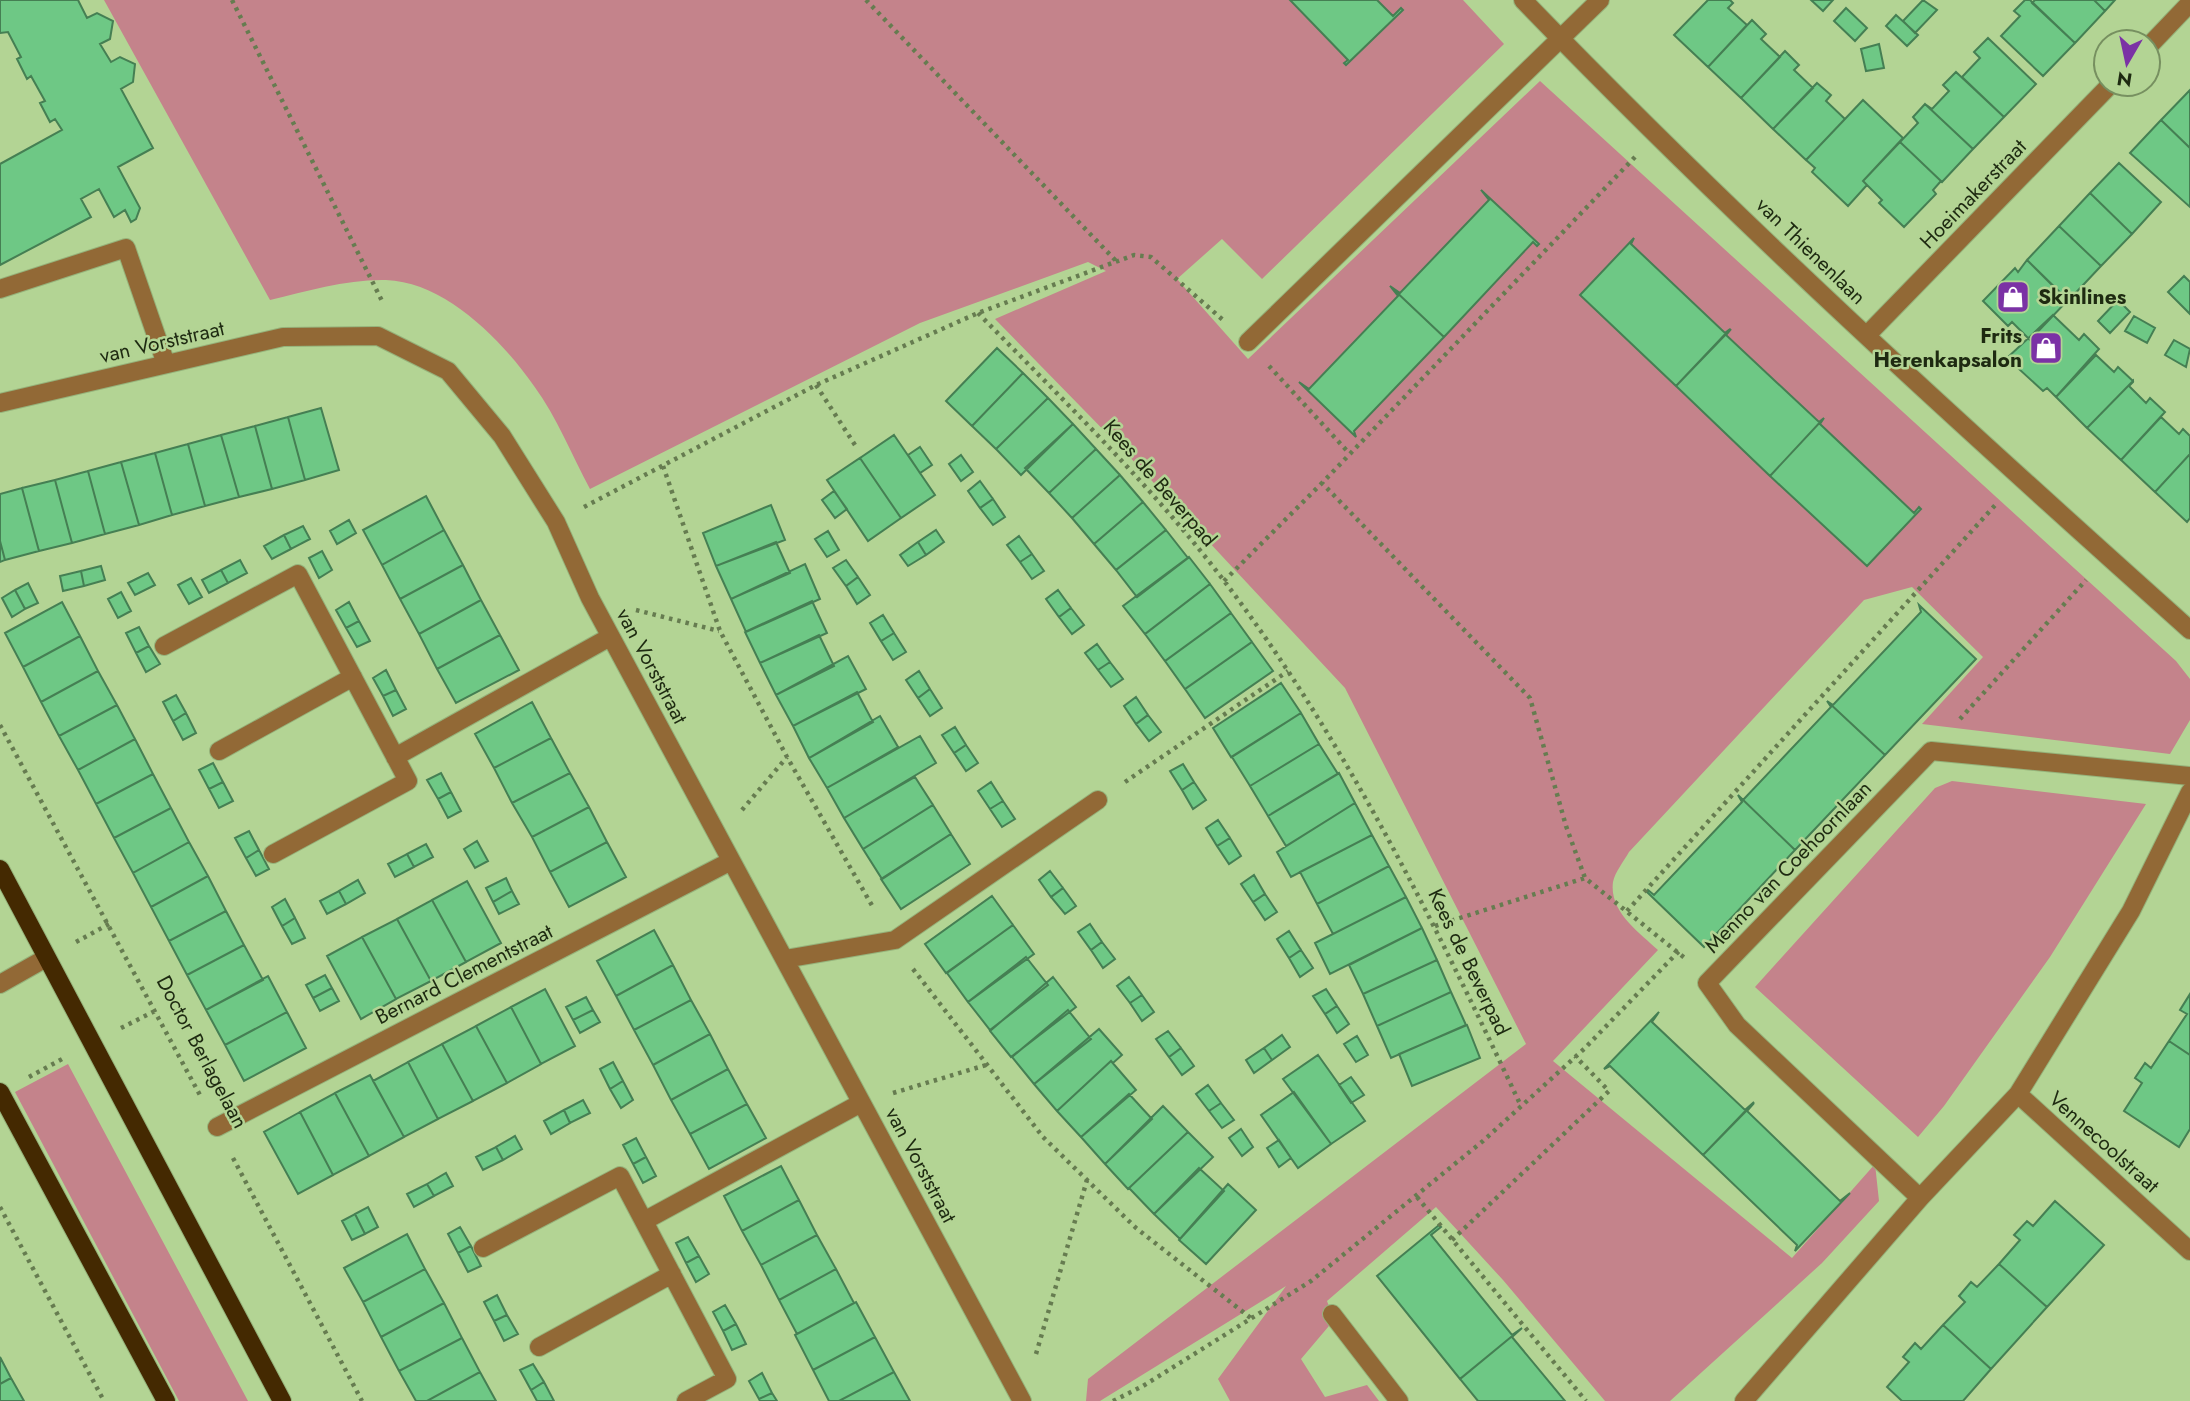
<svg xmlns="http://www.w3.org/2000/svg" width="2190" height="1401" viewBox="0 0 2190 1401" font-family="Jost,sans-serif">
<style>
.green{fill:#c4838b}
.building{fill:#6ec885;stroke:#457f53;stroke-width:2}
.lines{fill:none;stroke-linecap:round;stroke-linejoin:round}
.minor-casing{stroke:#95b27a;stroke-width:20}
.major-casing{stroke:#95b27a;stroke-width:20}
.path{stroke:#667c50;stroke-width:4.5;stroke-dasharray:3.5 5;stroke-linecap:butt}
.minor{stroke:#926936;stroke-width:18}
.major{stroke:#442901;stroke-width:18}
.labels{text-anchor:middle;stroke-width:5;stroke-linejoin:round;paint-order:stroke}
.street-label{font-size:21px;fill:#1e2a11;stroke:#b3d494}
.poi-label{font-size:21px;font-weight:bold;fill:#1e2a11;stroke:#b3d494;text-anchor:start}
</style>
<rect width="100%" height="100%" fill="#b3d494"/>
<!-- green -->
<path class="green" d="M104 0H1463L1504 44 1262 279 1222 239 1177 279 1248 359 1540 81 2176 661 2190 679V720L2170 754 1922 724 1983 657 1912 587 1864 600 1629 852C1624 861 1615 872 1613 882 1609 912 1639 932 1658 950L1553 1061 1792 1258 1875 1164 1879 1201 1822 1263 1670 1401H1605L1503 1280 1436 1207 1327 1301 1334 1320 1301 1359 1325 1397 1367 1385 1379 1401H1230L1218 1379 1286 1286 1100 1401H1086L1088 1379 1526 1044 1345 688 1125 452 995 319 1106 271 1088 262 920 323 590 489C572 456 557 417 534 386 502 340 445 282 386 280 348 279 307 291 270 300Z
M1952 781 2146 804 2050 957 1944 1106 1918 1137 1755 987 1935 788Z
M68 1064 248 1401H179L15 1092Z"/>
<!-- building -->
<path class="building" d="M0 0H78L87 18 97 13 113 21 110 39 100 44 111 62 120 57 135 64 133 82 121 89 153 148 118 167 140 208 136 219 131 222 125 210 114 217 99 189 81 199 91 217 0 265V164L62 130 55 119 50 122 40 103 45 101 31 76 27 79 17 59 21 57 8 32 0 33Z
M1290 0H1377L1393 16 1401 8 1403 10 1346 65 1344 63 1348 60Z
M1708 0H1730L1733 3 1728 8 1747 25 1708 67 1674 35Z
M1811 0H1833L1823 11Z
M1923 0 1937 10 1915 33 1903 21Z
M2025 0H2030L2075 43 2043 76 2001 36 2020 16 2014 11Z
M2035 0H2094L2105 11 2075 43 2032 3Z
M2094 0H2115L2105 11Z
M1846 8 1867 28 1855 41 1834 21Z
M1896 15 1918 35 1907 46 1886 26Z
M1752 20 1766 34 1761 39 1780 57 1741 98 1708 67Z
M1988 38 2036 84 2004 117 1962 77 1980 58 1974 52Z
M1879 44 1884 68 1866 71 1861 49Z
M1785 51 1799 65 1794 70 1813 88 1773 129 1741 98Z
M1956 72 2004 117 1973 149 1925 104 1932 109 1949 91 1943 85Z
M1817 83 1831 95 1826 101 1845 119 1806 160 1773 129Z
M2190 90V148L2161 120Z
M1863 100 1903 138 1863 181 1867 185 1848 206 1812 172 1815 168 1806 160Z
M1925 104 1973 149 1942 182 1900 142 1918 123 1913 117Z
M2161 120 2190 148V207L2130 153Z
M1900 142 1941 181 1933 190 1936 194 1904 227 1879 203 1882 200 1863 181Z
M2119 163 2161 202 2132 234 2090 193Z
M1481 190 1539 244 1537 246 1533 242 1444 337 1390 286 1400 293 1489 200Z
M2090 193 2132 234 2101 266 2059 226Z
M2059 226 2101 266 2068 301 2027 260Z
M1634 238 1631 244 1725 333 1730 329 1676 386 1580 295Z
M2027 260 2068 300 2030 340 2012 322 2008 326 1983 301 2015 268 2018 272Z
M2184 276 2190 282V314L2168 292Z
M1390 286 1444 337 1354 431 1356 437 1299 382 1309 389 1398 296Z
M2118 300 2130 312 2110 333 2098 321Z
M2053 315 2079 340 2084 334 2099 349 2056 397 2047 388 2043 391 2007 358Z
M2134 316 2155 328 2147 343 2125 331Z
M1731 329 1726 335 1819 422 1824 418 1770 476 1676 386Z
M2174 340 2190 349 2186 367 2165 355Z
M997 348 1023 373 972 426 946 401Z
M2096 355 2114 372 2118 367 2133 381 2087 428 2056 397Z
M1023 373 1048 398 996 449 972 426Z
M2133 382 2129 386 2146 403 2150 398 2165 412 2121 460 2087 428 2133 381Z
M1048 398 1073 424 1021 475 996 449Z
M321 408 339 470 305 480 288 417Z
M288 417 305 480 272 489 255 426Z
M2161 417 2179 434 2183 429 2190 436V454L2155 492 2121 460Z
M1824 418 1820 424 1914 513 1919 507 1921 509 1867 566 1770 476Z
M1073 424 1096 449 1049 493 1025 468Z
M255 426 272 489 239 497 221 435Z
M221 435 239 497 205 506 188 444Z
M894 435 935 495 901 518 860 458Z
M188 444 205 506 172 515 155 453Z
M920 447 932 465 920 473 908 455Z
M1096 449 1120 475 1072 518 1049 493Z
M155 453 172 515 139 525 121 462Z
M2190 454V518L2187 522 2155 492Z
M961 455 973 472 961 481 949 464Z
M860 458 901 518 868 541 827 480Z
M121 462 139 525 105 534 88 471Z
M88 471 105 534 72 543 55 480Z
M1120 475 1143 502 1094 544 1072 518Z
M55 480 72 543 39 551 22 488Z
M980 481 993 499 980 508 968 491Z
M22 488 39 551 5 560 0 541V494Z
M834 491 847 509 835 518 822 500Z
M426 496 444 530 382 565 363 530Z
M993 499 1005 517 993 525 980 508Z
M1143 502 1166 530 1116 570 1094 544Z
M771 505 785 540 716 566 703 533Z
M349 520 356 533 337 544 330 531Z
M303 526 310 539 291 549 284 535Z
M444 530 463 565 400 599 382 565Z
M936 530 944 542 926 555 918 542Z
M1166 530 1188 558 1137 597 1116 570Z
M828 531 839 550 827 557 815 539Z
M284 535 291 549 272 559 264 546Z
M1019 536 1032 554 1020 562 1007 545Z
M0 541 5 560 0 562Z
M776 542 790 573 731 599 716 566Z
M918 542 926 555 908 566 900 555Z
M322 551 332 570 319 578 309 558Z
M1032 554 1044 571 1032 579 1020 562Z
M1189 557 1210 584 1145 634 1123 606Z
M240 560 247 573 228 583 221 570Z
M846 560 858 577 846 586 833 568Z
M805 564 820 599 746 632 731 599Z
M463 565 481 600 419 634 400 599Z
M101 566 105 580 84 586 81 571Z
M221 570 228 583 209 593 202 580Z
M81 571 84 586 63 591 60 576Z
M148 573 155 585 135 595 128 583Z
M858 577 870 595 857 604 846 586Z
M191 578 202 597 189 604 178 585Z
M28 583 38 603 25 609 15 590Z
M1210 584 1231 613 1165 661 1145 634Z
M15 590 25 609 12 617 2 598Z
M1058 590 1071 608 1059 617 1046 599Z
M121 592 131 611 118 618 108 599Z
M481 600 500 635 437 669 419 634Z
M812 601 827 633 760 663 745 632Z
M62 602 80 636 23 667 5 633Z
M349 602 359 621 346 628 336 610Z
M1919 605 1976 659 1885 755 1827 701 1833 705 1921 612Z
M1071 608 1084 625 1072 634 1059 617Z
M1231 613 1252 642 1185 689 1165 661Z
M883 615 894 633 881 641 870 623Z
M359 621 370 641 357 647 346 628Z
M139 627 149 646 136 653 126 633Z
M894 633 906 652 893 660 881 641Z
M500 635 519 670 456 703 437 669Z
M819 635 834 666 776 695 760 663Z
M80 636 98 671 41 702 23 667Z
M1252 642 1273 671 1205 718 1185 689Z
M1097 644 1110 662 1098 670 1085 653Z
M149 646 160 664 146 672 136 653Z
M848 656 866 689 793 726 776 695Z
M1110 662 1123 679 1111 687 1098 670Z
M386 670 396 690 383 696 373 678Z
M98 671 117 705 59 736 41 702Z
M919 671 930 689 918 698 906 680Z
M1281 683 1301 713 1231 757 1213 728Z
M930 689 942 708 930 716 918 698Z
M396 690 406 709 393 716 383 696Z
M857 692 873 722 809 758 793 726Z
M176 695 186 713 173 721 163 702Z
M1136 697 1148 715 1136 724 1124 706Z
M1827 701 1885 755 1795 850 1738 795 1743 800 1831 707Z
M532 702 551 738 494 768 475 734Z
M117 705 135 739 78 770 59 736Z
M186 713 196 733 183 740 173 721Z
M1301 713 1319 744 1250 786 1232 757Z
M1148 715 1161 732 1149 741 1136 724Z
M880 716 898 747 827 788 809 758Z
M955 727 966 745 954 753 942 735Z
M920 736 936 763 844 818 827 788Z
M551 738 570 773 512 803 494 768Z
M135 739 153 774 96 804 78 770Z
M1319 744 1338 774 1268 816 1250 786Z
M966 745 978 763 966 771 954 753Z
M213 763 223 782 209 789 199 770Z
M1183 764 1194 782 1182 790 1170 771Z
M441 773 451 792 438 799 427 780Z
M570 773 589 807 532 837 512 803Z
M1339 773 1355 803 1286 846 1268 816Z
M153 774 171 808 114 838 96 804Z
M915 777 933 805 863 849 844 818Z
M223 782 233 801 219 808 209 789Z
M991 782 1003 801 990 809 978 791Z
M1194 782 1206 800 1193 809 1182 790Z
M451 792 461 811 448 818 438 799Z
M1738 795 1795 850 1704 947 1647 892 1648 890 1654 895 1742 802Z
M1003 801 1015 819 1002 827 990 809Z
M1355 803 1372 835 1291 877 1277 852Z
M933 805 951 834 882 879 863 849Z
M589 807 607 842 550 872 532 837Z
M171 808 189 842 133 873 114 838Z
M1218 820 1230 838 1217 846 1206 828Z
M249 831 259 850 246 858 235 838Z
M951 834 970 864 901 909 881 879Z
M1372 835 1389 866 1317 904 1300 872Z
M1230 838 1241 856 1229 864 1217 846Z
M477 841 488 861 475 868 464 849Z
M189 842 208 876 151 907 133 873Z
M607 842 626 877 569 907 550 872Z
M426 844 433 857 414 867 407 854Z
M259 850 269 869 256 876 246 858Z
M407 854 414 867 395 877 388 864Z
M1389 866 1406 897 1333 934 1317 904Z
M1050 871 1063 888 1051 897 1039 880Z
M1254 875 1265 894 1253 902 1241 884Z
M208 876 226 911 169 941 151 907Z
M506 878 512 891 493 902 486 888Z
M358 880 365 893 346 904 339 891Z
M467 881 501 943 466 962 432 900Z
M1063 888 1076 906 1065 914 1051 897Z
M339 891 346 904 327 914 320 901Z
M512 891 519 904 499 914 493 902Z
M1265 894 1277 912 1265 920 1253 902Z
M992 896 1013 925 946 973 925 944Z
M1406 897 1422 928 1330 974 1315 943Z
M285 899 295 918 282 926 272 907Z
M432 900 466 962 431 981 397 919Z
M226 911 244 945 187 975 169 941Z
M295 918 305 938 292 944 282 926Z
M397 919 431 981 396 999 362 937Z
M1090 924 1102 942 1091 950 1078 932Z
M1013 925 1034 954 968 1002 947 973Z
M1422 928 1437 960 1363 994 1349 965Z
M654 930 673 965 616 996 597 961Z
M1289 931 1301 950 1289 958 1277 939Z
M362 937 396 999 361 1019 327 956Z
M1102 942 1115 959 1103 968 1091 950Z
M244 945 263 980 206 1010 187 975Z
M1301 950 1313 968 1300 977 1289 958Z
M1026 957 1048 985 990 1030 968 1002Z
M1437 960 1451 992 1377 1026 1363 994Z
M673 965 691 1000 634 1030 616 996Z
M325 975 332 988 313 998 306 985Z
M268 976 287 1012 225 1045 206 1010Z
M1053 977 1076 1007 1011 1057 990 1031Z
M1129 977 1142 995 1130 1003 1117 986Z
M332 988 339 1001 320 1011 313 998Z
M545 989 575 1046 541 1064 511 1007Z
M1326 989 1337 1006 1325 1014 1313 996Z
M1451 992 1466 1025 1391 1058 1377 1026Z
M2190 994V1055L2169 1041 2187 1014 2180 1010Z
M1142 995 1154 1012 1142 1021 1130 1003Z
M586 997 593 1010 573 1020 566 1007Z
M691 1000 710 1034 653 1065 634 1030Z
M1337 1006 1349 1024 1337 1033 1325 1014Z
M511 1007 541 1064 507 1083 476 1026Z
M593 1010 600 1022 580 1033 573 1020Z
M1068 1010 1091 1039 1034 1084 1012 1057Z
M287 1012 306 1048 244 1081 225 1045Z
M1659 1012 1652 1022 1745 1110 1754 1102 1703 1155 1610 1066 1604 1069Z
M1467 1025 1480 1058 1412 1086 1399 1054Z
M476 1026 507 1083 473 1101 442 1044Z
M1099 1029 1122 1055 1113 1063 1111 1061 1057 1111 1034 1084Z
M1168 1031 1181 1048 1169 1057 1156 1039Z
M710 1034 728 1069 671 1100 653 1065Z
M1282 1035 1290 1047 1272 1060 1264 1048Z
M1357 1036 1368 1055 1356 1062 1344 1044Z
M2169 1041 2190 1055V1129L2179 1147 2124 1111 2142 1083 2135 1078 2145 1063 2151 1068Z
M442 1044 473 1101 438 1119 408 1062Z
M1181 1048 1194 1066 1182 1075 1169 1057Z
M1264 1048 1272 1060 1254 1073 1246 1060Z
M1318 1055 1365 1121 1331 1144 1283 1079Z
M1111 1061 1136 1090 1081 1137 1057 1111Z
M408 1062 438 1119 404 1137 373 1081Z
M613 1062 623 1081 610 1089 600 1069Z
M728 1069 747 1104 690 1134 671 1100Z
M370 1075 404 1137 369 1156 335 1093Z
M1351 1077 1364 1095 1351 1103 1339 1085Z
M623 1081 633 1100 621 1108 610 1089Z
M1208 1085 1221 1103 1209 1111 1196 1094Z
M1294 1092 1331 1144 1298 1168 1261 1115Z
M335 1093 369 1156 333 1175 300 1112Z
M1129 1094 1152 1119 1105 1164 1081 1137Z
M583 1100 590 1113 570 1123 564 1110Z
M1221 1103 1234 1120 1222 1128 1209 1111Z
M1754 1103 1747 1111 1840 1201 1850 1193 1795 1251 1797 1245 1703 1155Z
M747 1104 766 1138 709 1169 690 1134Z
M1163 1106 1188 1132 1128 1189 1105 1164Z
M564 1110 570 1123 551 1134 544 1121Z
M300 1112 333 1175 298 1194 264 1132Z
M1241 1129 1253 1147 1242 1156 1229 1138Z
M1188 1132 1213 1157 1154 1214 1129 1188Z
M515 1136 522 1149 503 1160 496 1147Z
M636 1138 646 1157 633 1164 623 1145Z
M1279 1140 1291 1158 1279 1167 1267 1148Z
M496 1147 503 1160 483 1170 476 1157Z
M646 1157 656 1176 643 1183 633 1164Z
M781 1166 799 1200 742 1231 724 1196Z
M1199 1168 1224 1191 1180 1239 1154 1214Z
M446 1173 453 1186 434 1196 427 1184Z
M427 1184 434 1196 414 1207 407 1194Z
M1228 1184 1256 1210 1206 1264 1179 1240Z
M799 1200 817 1235 761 1265 742 1231Z
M2055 1201 2104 1245 2047 1307 1999 1264 2020 1240 2014 1235 2027 1221 2033 1226Z
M368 1207 378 1227 365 1234 355 1214Z
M355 1214 365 1234 352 1240 342 1221Z
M1439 1225 1441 1227 1431 1235 1512 1335 1522 1328 1460 1379 1377 1276Z
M460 1227 471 1246 458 1253 448 1234Z
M407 1234 425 1269 363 1302 344 1268Z
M817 1235 836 1269 779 1300 761 1265Z
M688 1237 699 1256 686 1263 676 1243Z
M471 1246 481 1266 468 1272 458 1253Z
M699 1256 709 1274 696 1282 686 1263Z
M1999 1264 2047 1307 1991 1369 1943 1325 1965 1302 1959 1296 1971 1282 1977 1287Z
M425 1269 444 1303 381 1337 363 1302Z
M836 1269 854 1303 797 1334 779 1300Z
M497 1295 507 1315 494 1321 484 1302Z
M856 1302 875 1337 813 1370 795 1335Z
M444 1303 462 1338 399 1371 381 1337Z
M725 1305 736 1324 723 1331 713 1312Z
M507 1315 518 1334 504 1341 494 1321Z
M736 1324 746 1344 732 1350 723 1331Z
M1943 1325 1991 1369 1963 1401H1902L1887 1387 1909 1362 1903 1357 1915 1343 1921 1349Z
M1522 1328 1512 1337 1565 1401H1478L1460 1379Z
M875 1337 894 1372 839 1401H829L813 1370Z
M462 1338 480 1372 427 1401H416L399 1371Z
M0 1357 11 1378 0 1384Z
M533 1364 544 1382 531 1390 520 1370Z
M480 1372 496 1401H427Z
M894 1372 910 1401H839Z
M762 1373 772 1393 759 1399 749 1381Z
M11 1378 24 1401H0V1384Z
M544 1382 554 1401H537L531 1390Z
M772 1393 777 1401H760L759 1399Z"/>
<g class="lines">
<defs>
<path id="minor" d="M1523 0C1735 220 1962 426 2190 630
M2148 47 2190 3
M0 289 126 248 166 364
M1867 335 2111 84
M1248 342 1600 0
M0 403 283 337 378 336 448 371 502 436 556 522 590 598 1022 1401
M164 646 298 574 408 781 273 854
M219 751 353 677
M395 757 610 637
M785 959 895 940 1098 800
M0 984 46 958
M2018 1094 2190 1251
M217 1127 731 861
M1920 1198 1737 1025 1707 983 1931 751 2190 776
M644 1221 861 1103
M483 1248 620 1176 727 1379 686 1401
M1332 1314 1399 1401
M539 1347 672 1274
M1744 1401 1920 1198 2018 1094 2131 911 2190 792"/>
<path id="major" d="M0 869 282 1401
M0 1092 166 1401"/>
</defs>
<!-- minor casing -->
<use href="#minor" class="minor-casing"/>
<!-- major casing -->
<use href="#major" class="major-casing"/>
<!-- path -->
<path class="path" d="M232 0 383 303
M866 0 1117 262
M1635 157 1322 483 1530 698 1566 826 1585 878 1686 959
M978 313C1063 400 1151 485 1225 582 1347 743 1435 924 1521 1106
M1269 366 1349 453
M816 385 855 445
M663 466 720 631 787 757 874 909
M584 507 816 385 978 313 1134 255 1151 257 1223 320
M1224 581 1322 483
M636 610 719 631
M1960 719 2086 580
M0 725 201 1097
M1125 782 1288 671
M742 810 787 757
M1627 911 1998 502
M1435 926 1585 878
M76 942 109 924
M913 969 1043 1137 1136 1228 1252 1319
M121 1028 155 1011
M29 1077 64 1058
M893 1093 986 1065
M233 1158 362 1401
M1417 1197 1586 1401
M0 1207 104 1401
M1452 1240 1609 1091 1575 1056
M1036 1354 1087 1180
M1113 1401 1143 1386 1311 1281 1483 1141 1584 1049 1679 951"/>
<!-- minor -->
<use href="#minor" class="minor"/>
<!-- major -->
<use href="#major" class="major"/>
</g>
<!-- icons -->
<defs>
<symbol id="shop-square" viewBox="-11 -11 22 22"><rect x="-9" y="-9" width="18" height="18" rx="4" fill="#7b32a5" stroke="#b3d494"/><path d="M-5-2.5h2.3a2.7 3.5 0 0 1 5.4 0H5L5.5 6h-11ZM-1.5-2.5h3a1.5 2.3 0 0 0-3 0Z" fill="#fff"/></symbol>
</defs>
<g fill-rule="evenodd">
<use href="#shop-square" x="1994" y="278" width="38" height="38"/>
<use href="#shop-square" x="2027" y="329" width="38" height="38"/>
</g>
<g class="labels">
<!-- street labels -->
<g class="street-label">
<text transform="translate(1973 194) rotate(-46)" y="7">Hoeimakerstraat</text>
<text transform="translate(1811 251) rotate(44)" y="7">van Thienenlaan</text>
<text transform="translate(162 342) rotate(-13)" y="7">van Vorststraat</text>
<text transform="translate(1160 483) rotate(49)" y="7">Kees de Beverpad</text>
<text transform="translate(652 666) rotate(62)" y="7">van Vorststraat</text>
<text transform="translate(1788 867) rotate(-46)" y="7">Menno van Coehoornlaan</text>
<text transform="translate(1469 962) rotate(64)" y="7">Kees de Beverpad</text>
<text transform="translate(464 974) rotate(-27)" y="7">Bernard Clementstraat</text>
<text transform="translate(202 1052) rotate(62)" y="7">Doctor Berlagelaan</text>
<text transform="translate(2104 1142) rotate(42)" y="7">Vennecoolstraat</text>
<text transform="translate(921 1165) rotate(62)" y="7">van Vorststraat</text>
</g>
<!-- poi labels -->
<g class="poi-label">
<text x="2038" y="304">Skinlines</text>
<text x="2022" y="343" text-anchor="end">Frits<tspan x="2022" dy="24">Herenkapsalon</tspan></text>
</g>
</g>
<!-- north arrow -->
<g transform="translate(2127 63) rotate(189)"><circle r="33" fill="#b3d494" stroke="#779060" stroke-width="2"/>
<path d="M0-5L12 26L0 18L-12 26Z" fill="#7b32a5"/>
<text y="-10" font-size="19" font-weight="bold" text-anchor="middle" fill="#1e2a11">N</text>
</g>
</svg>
